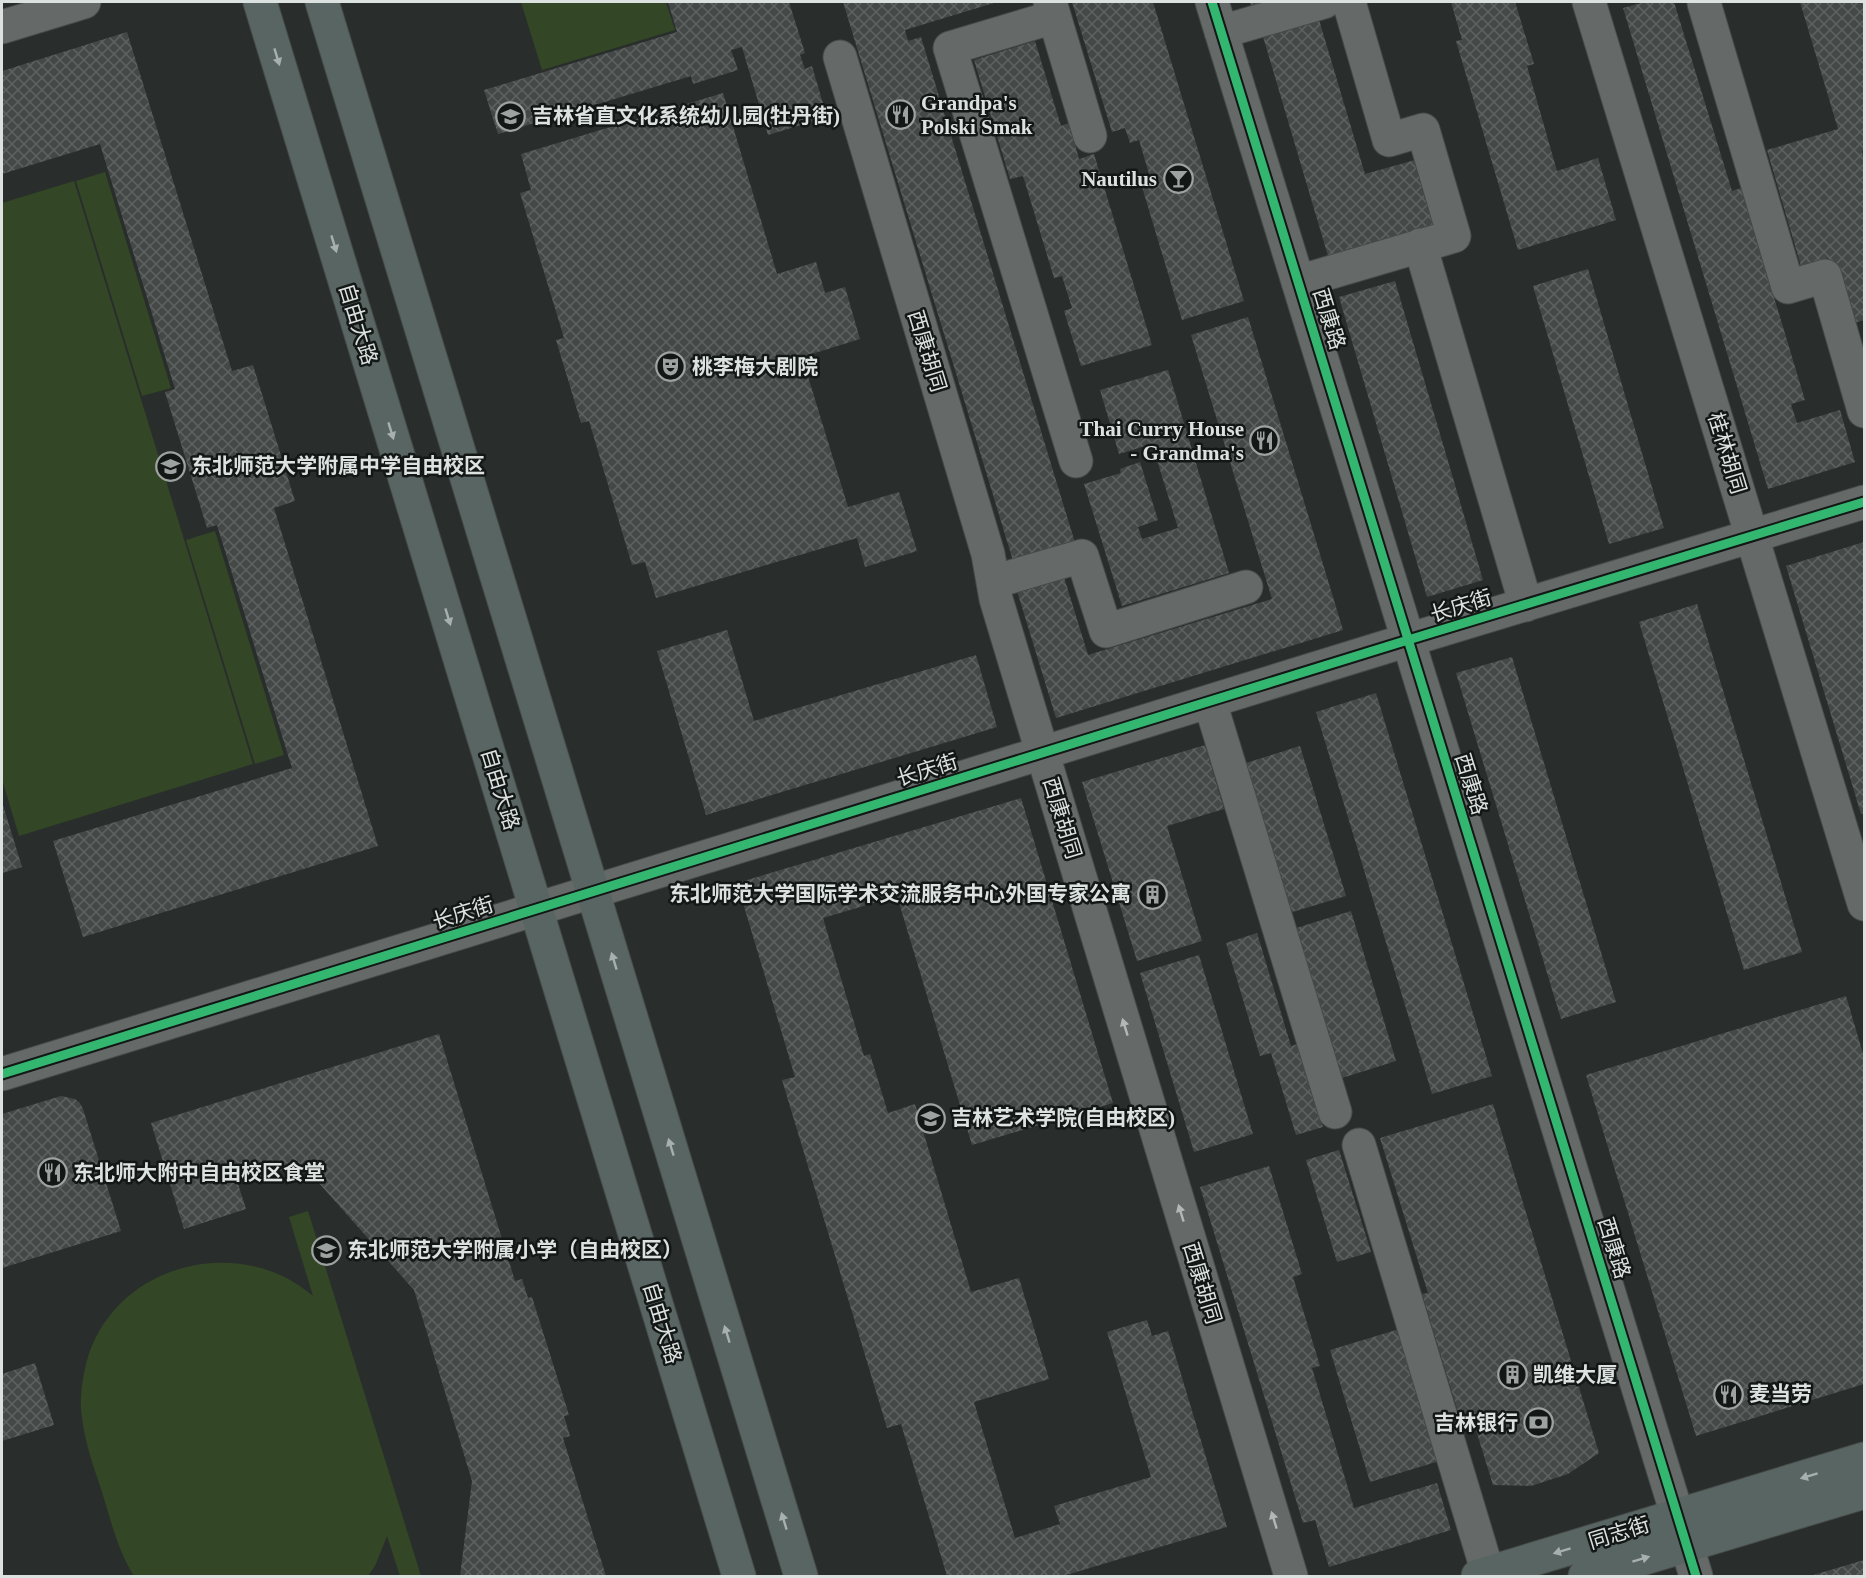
<svg xmlns="http://www.w3.org/2000/svg" width="1866" height="1578" viewBox="0 0 1866 1578" font-family="'Times New Roman','Noto Sans SC',serif">
<style>
.grass{fill:#334625}
.building{fill:url(#building-cross-hatch)}
.lines{fill:none;stroke-linecap:round;stroke-linejoin:round}
.minor-casing{stroke:#464b49;stroke-width:35}
.major-casing{stroke:#464b49;stroke-width:35}
.minor{stroke:#656a68;stroke-width:33}
.major{stroke:#596563;stroke-width:33}
.cycleway-casing{stroke:#131816;stroke-width:13}
.cycleway{stroke:#33b770;stroke-width:9}
.oneway{fill:#a7b0ad}
.oneway2{fill:#b2b8b5}
.labels{text-anchor:middle;stroke-width:5;stroke-linejoin:round;paint-order:stroke}
.poi-label{font-size:21px;font-weight:bold;fill:#dbe2df;stroke:#131816;text-anchor:start}
.street-label{font-size:21px;fill:#dbe2df;stroke:#131816}
</style>
<defs>
<pattern id="building-cross-hatch" width="8" height="8" patternUnits="userSpaceOnUse" patternTransform="scale(1.5)"><rect width="8" height="8" fill="#444846"/><path d="M0 0l8 8M0 8l8-8" fill="none" stroke="#5e6260"/></pattern>
</defs>
<rect width="100%" height="100%" fill="#292e2c"/>
<!-- grass -->
<path class="grass" d="M521 2H666L675 30 542 70Z
M105 172 171 388 142 396 76 181Z
M74 181 253 764 19 836 2 779V203Z
M215 531 284 755 255 764 186 540Z
M308 1211 421 1576H400L387 1536 375 1566 368 1576H134C118 1551 111 1521 102 1492 94 1468 85 1443 82 1418 79 1400 82 1381 86 1364 111 1265 238 1231 313 1296L289 1217Z"/>
<!-- building -->
<path class="building" d="M668 2H789L805 53 800 55 805 69 812 66 827 117 768 135 742 47 731 50 738 70 693 84 691 76 498 134 484 90 677 32Z
M843 2H997L905 30 908 41 921 37 1076 546 1014 564Z
M1072 2H1153L1244 301 1182 320 1142 187 1152 184 1139 140 1130 143 1125 128 1112 132Z
M1250 2H1274L1252 9Z
M1451 2H1515L1534 64 1527 66 1557 171 1598 158 1616 220 1518 250 1456 41 1462 40Z
M1645 2H1674L1732 191 1741 188 1805 400 1791 404 1797 423 1840 410 1855 462 1768 489 1623 8Z
M1800 2H1864V151H1862L1864 161V320L1848 325 1828 258 1801 266 1767 150 1838 129Z
M1317 13 1365 174 1415 160 1434 225 1328 256 1261 30Z
M127 32 232 371 253 365 295 501 274 508 378 846 83 937 53 841 292 768 217 525 207 528 165 392 175 389 100 144 2 174V71Z
M1035 41 1061 126 1069 123 1079 159 1094 154 1152 345 1081 366 1064 311 1072 308 1062 276 1054 278 1023 176 1010 179 974 60Z
M723 93 777 274 816 262 825 293 845 287 860 339 802 357 848 507 899 492 917 551 865 567 857 538 656 598 645 562 632 565 589 421 581 423 556 340 564 338 520 193 531 190 521 154Z
M1588 269 1664 528 1609 544 1533 286Z
M1395 281 1483 580 1427 597 1339 297Z
M1248 317 1343 630 1056 718 1017 591 1064 577 1088 655 1272 599 1191 335Z
M1168 370 1229 573 1122 606 1084 484 1121 473 1120 469 1140 462 1158 520 1138 527 1142 539 1178 528 1152 444 1119 454 1100 390Z
M1864 542V813L1861 814 1786 566Z
M1697 604 1802 952 1744 970 1639 622Z
M727 630 754 721 976 655 997 727 706 815 657 651Z
M1512 657 1616 1002 1561 1019 1456 673Z
M1376 693 1492 1076 1432 1094 1316 712Z
M1205 745 1224 809 1167 826 1202 941 1137 961 1082 782Z
M1300 746 1346 896 1289 913 1243 764Z
M1021 798 1113 1103 972 1145 897 896 823 918 864 1056 870 1054 888 1113 915 1104 971 1292 1019 1278 1049 1379 974 1402 1015 1538 1060 1524 1054 1506 1151 1477 1107 1332 1147 1320 1152 1336 1168 1331 1227 1527 1063 1576H947L901 1424 887 1428 782 1080 795 1077 737 883Z
M2 802 22 867 2 873Z
M1351 911 1396 1061 1339 1079 1293 929Z
M1257 933 1291 1046 1304 1042 1315 1102 1323 1127 1296 1135 1271 1053 1260 1056 1226 943Z
M1199 955 1253 1134 1194 1152 1140 973Z
M1846 996 1864 1057V1384L1696 1436 1586 1075Z
M439 1034 515 1281 522 1279 528 1298 532 1297 569 1415 564 1416 570 1436 563 1438 606 1576H460L472 1481 414 1290 302 1164 238 1184 246 1209 184 1229 151 1123Z
M61 1096 75 1099 80 1103 83 1109 121 1231 2 1268V1114Z
M1493 1104 1599 1453 1568 1474 1531 1486 1493 1485 1470 1411 1459 1415 1422 1294 1428 1293 1380 1138Z
M1339 1150 1371 1252 1337 1262 1306 1160Z
M1269 1166 1302 1274 1293 1277 1320 1366 1312 1368 1354 1508 1437 1483 1451 1530 1329 1567 1315 1520 1303 1523 1200 1187Z
M1406 1327 1446 1459 1370 1482 1330 1350Z
M35 1363 54 1425 2 1441V1374Z
M1864 1560V1576H1810Z"/>
<g class="lines">
<defs>
<path id="minor" d="M1050 2 1090 136
M1212 2 1696 1576
M1589 2 1864 904
M1704 3 1788 287 1825 276 1864 411
M1054 17 950 48 1076 461
M2 27 84 2
M1221 32 1324 2
M840 57 988 554 996 599 1291 1576
M1420 245 1526 605
M1298 282 1454 236 1423 130 1389 140 1349 2
M993 582 1082 556 1106 631 1246 587
M1210 702 1335 1112
M2 1074 1408 640 1864 502
M1359 1145 1488 1573"/>
<path id="major" d="M260 2 739 1576
M322 2 801 1576
M1478 1576 1864 1459
M1585 1576 1864 1492"/>
</defs>
<!-- minor casing -->
<use href="#minor" class="minor-casing"/>
<!-- major casing -->
<use href="#major" class="major-casing"/>
<!-- minor -->
<use href="#minor" class="minor"/>
<!-- major -->
<use href="#major" class="major"/>
<defs>
<path id="cycleway" d="M1212 2 1696 1576
M2 1074 1408 640 1864 502"/>
</defs>
<!-- cycleway casing -->
<use href="#cycleway" class="cycleway-casing"/>
<!-- cycleway -->
<use href="#cycleway" class="cycleway"/>
</g>
<!-- one-way arrows -->
<defs><path id="oneway-solid" d="M-6-.8H1V-3.2L6.5 0L1 3.2V.8H-6Z" transform="scale(1.5)"/></defs>
<g class="oneway">
<use href="#oneway-solid" transform="translate(277 57) rotate(73)"/>
<use href="#oneway-solid" transform="translate(334 244) rotate(73)"/>
<use href="#oneway-solid" transform="translate(391 431) rotate(73)"/>
<use href="#oneway-solid" transform="translate(448 617) rotate(73)"/>
<use href="#oneway-solid" transform="translate(614 961) rotate(-107)"/>
<use href="#oneway-solid" transform="translate(671 1147) rotate(-107)"/>
<use href="#oneway-solid" transform="translate(727 1334) rotate(-107)"/>
<use href="#oneway-solid" transform="translate(1809 1476) rotate(163)"/>
<use href="#oneway-solid" transform="translate(784 1521) rotate(-107)"/>
<use href="#oneway-solid" transform="translate(1562 1551) rotate(163)"/>
<use href="#oneway-solid" transform="translate(1641 1559) rotate(-17)"/>
</g>
<g class="oneway2">
<use href="#oneway-solid" transform="translate(1125 1027) rotate(-107)"/>
<use href="#oneway-solid" transform="translate(1181 1213) rotate(-107)"/>
<use href="#oneway-solid" transform="translate(1274 1520) rotate(-107)"/>
</g>
<!-- icons -->
<defs>
<symbol id="restaurant-ring" viewBox="-11 -11 22 22"><circle r="9.5" fill="#131816" stroke="#9da3a0" stroke-width="1.5"/><path d="M-5-6h1v4h1v-4h1v4h1v-4h1v5L-1.5 .5V6h-2V.5L-5-1ZM5-6V6H3V1.5H1.5Q1.5-4 5-6Z" fill="#9da3a0"/></symbol>
<symbol id="school-ring" viewBox="-11 -11 22 22"><circle r="9.5" fill="#131816" stroke="#9da3a0" stroke-width="1.5"/><path d="M0-5L7-2L0 1L-7-2ZM-4 1L0 2.5L4 1V4Q0 6-4 4Z" fill="#9da3a0"/></symbol>
<symbol id="bar-ring" viewBox="-11 -11 22 22"><circle r="9.5" fill="#131816" stroke="#9da3a0" stroke-width="1.5"/><path d="M-6-5H6L.8 .8V4.5H3.5V6h-7V4.5H-.8V.8Z" fill="#9da3a0"/></symbol>
<symbol id="theatre-ring" viewBox="-11 -11 22 22"><circle r="9.5" fill="#131816" stroke="#9da3a0" stroke-width="1.5"/><path d="M-5-5.5Q0-4 5-5.5V0Q5 5 0 6Q-5 5-5 0ZM-3.3-2.5H-1v1.5H-3.3ZM1-2.5H3.3v1.5H1ZM-2.8 1Q0 5.5 2.8 1Z" fill="#9da3a0"/></symbol>
<symbol id="building-ring" viewBox="-11 -11 22 22"><circle r="9.5" fill="#131816" stroke="#9da3a0" stroke-width="1.5"/><path d="M-4-6H4V6H1V3H-1V6H-4ZM-2.5-4.3h1.7v1.8h-1.7ZM.8-4.3h1.7v1.8H.8ZM-2.5-1h1.7V.8h-1.7ZM.8-1h1.7V.8H.8Z" fill="#9da3a0"/></symbol>
<symbol id="university-ring" viewBox="-11 -11 22 22"><circle r="9.5" fill="#131816" stroke="#9da3a0" stroke-width="1.5"/><path d="M0-5L7-2L0 1L-7-2ZM-4 1L0 2.5L4 1V4Q0 6-4 4Z" fill="#9da3a0"/></symbol>
<symbol id="bank-ring" viewBox="-11 -11 22 22"><circle r="9.5" fill="#131816" stroke="#9da3a0" stroke-width="1.5"/><path d="M-6-4H6V4H-6ZM0-2.3a2.3 2.3 0 1 0 0 4.6a2.3 2.3 0 1 0 0-4.6Z" fill="#9da3a0"/></symbol>
</defs>
<g fill-rule="evenodd">
<use href="#restaurant-ring" x="884" y="98" width="33" height="33"/>
<use href="#school-ring" x="494" y="100" width="33" height="33"/>
<use href="#bar-ring" x="1162" y="162" width="33" height="33"/>
<use href="#theatre-ring" x="654" y="350" width="33" height="33"/>
<use href="#restaurant-ring" x="1248" y="424" width="33" height="33"/>
<use href="#school-ring" x="154" y="450" width="33" height="33"/>
<use href="#building-ring" x="1136" y="878" width="33" height="33"/>
<use href="#university-ring" x="914" y="1102" width="33" height="33"/>
<use href="#restaurant-ring" x="36" y="1156" width="33" height="33"/>
<use href="#school-ring" x="310" y="1234" width="33" height="33"/>
<use href="#building-ring" x="1496" y="1358" width="33" height="33"/>
<use href="#restaurant-ring" x="1712" y="1378" width="33" height="33"/>
<use href="#bank-ring" x="1522" y="1406" width="33" height="33"/>
</g>
<g class="labels">
<!-- poi labels -->
<g class="poi-label">
<text x="921" y="110">Grandpa's<tspan x="921" dy="24">Polski Smak</tspan></text>
<text x="532" y="123">吉林省直文化系统幼儿园(牡丹街)</text>
<text x="1157" y="186" text-anchor="end">Nautilus</text>
<text x="692" y="374">桃李梅大剧院</text>
<text x="1244" y="436" text-anchor="end">Thai Curry House<tspan x="1244" dy="24">- Grandma's</tspan></text>
<text x="191" y="473">东北师范大学附属中学自由校区</text>
<text x="1131" y="901" text-anchor="end">东北师范大学国际学术交流服务中心外国专家公寓</text>
<text x="951" y="1125">吉林艺术学院(自由校区)</text>
<text x="73" y="1180">东北师大附中自由校区食堂</text>
<text x="347" y="1257">东北师范大学附属小学（自由校区）</text>
<text x="1533" y="1382">凯维大厦</text>
<text x="1749" y="1401">麦当劳</text>
<text x="1518" y="1430" text-anchor="end">吉林银行</text>
</g>
<!-- street labels -->
<g class="street-label">
<text transform="translate(1329 319) rotate(73)" y="7">西康路</text>
<text transform="translate(358 324) rotate(73)" y="7">自由大路</text>
<text transform="translate(927 351) rotate(73)" y="7">西康胡同</text>
<text transform="translate(1727 453) rotate(73)" y="7">桂林胡同</text>
<text transform="translate(1461 606) rotate(-17)" y="7">长庆街</text>
<text transform="translate(927 770) rotate(-17)" y="7">长庆街</text>
<text transform="translate(1471 784) rotate(73)" y="7">西康路</text>
<text transform="translate(500 789) rotate(73)" y="7">自由大路</text>
<text transform="translate(1062 818) rotate(73)" y="7">西康胡同</text>
<text transform="translate(463 913) rotate(-17)" y="7">长庆街</text>
<text transform="translate(1614 1248) rotate(73)" y="7">西康路</text>
<text transform="translate(1202 1283) rotate(73)" y="7">西康胡同</text>
<text transform="translate(662 1323) rotate(73)" y="7">自由大路</text>
<text transform="translate(1619 1533) rotate(-17)" y="7">同志街</text>
</g>
</g>
<!-- border -->
<rect width="1866" height="1578" fill="none" stroke="#dbe2df" stroke-width="6"/>
</svg>
